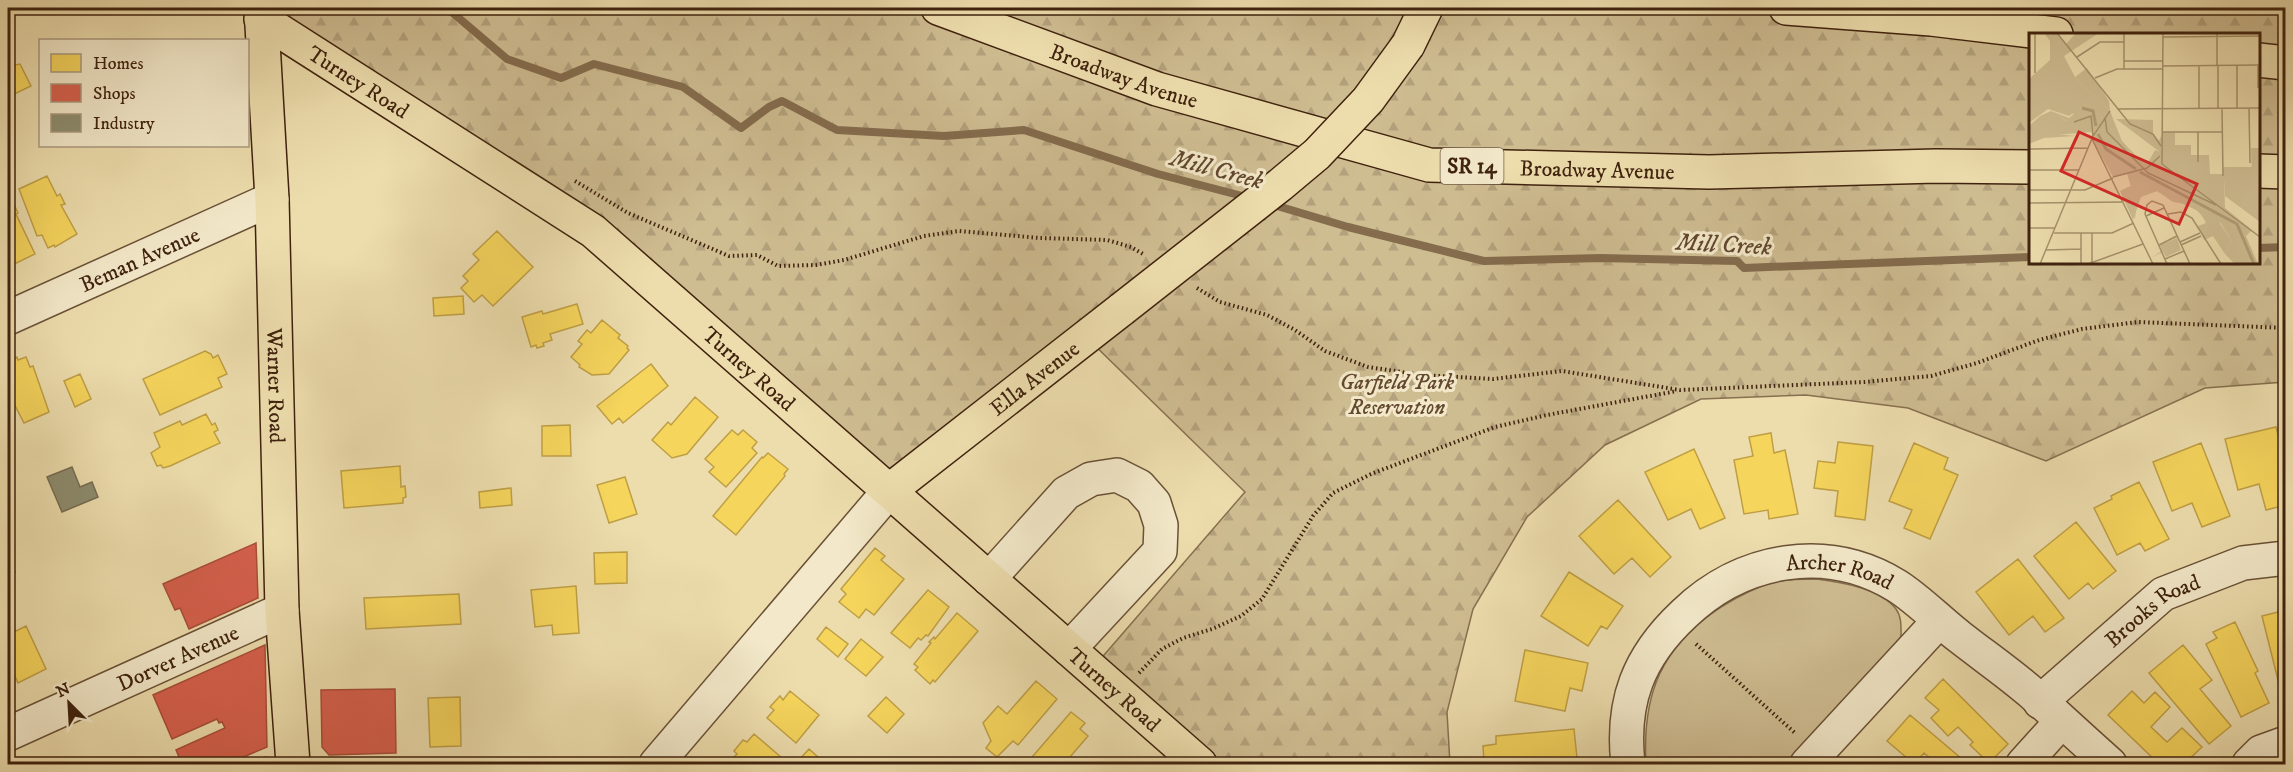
<svg xmlns="http://www.w3.org/2000/svg" width="2293" height="772" viewBox="0 0 2293 772" font-family="'IM FELL DW Pica',serif">
<style>
.green{fill:#cfbd92;stroke:#877050;stroke-width:1.5}
.forest{fill:url(#forest-firs);stroke:#877050;stroke-width:1.5;fill-rule:evenodd}
.homes{fill:#f6d55c;stroke:#bf9f45;stroke-width:1.5}
.shops{fill:#d6604d;stroke:#a94d3a;stroke-width:1.5}
.industry{fill:#8c8c6e;stroke:#756c51;stroke-width:1.5}
.lines{fill:none;stroke-linecap:round;stroke-linejoin:round}
.stream{stroke:#846c4d;stroke-width:8}
.minor-casing{stroke:#6a5136;stroke-width:36}
.major-casing{stroke:#3f220e;stroke-width:36}
.path{stroke:#3f220e;stroke-width:4;stroke-dasharray:1.5 3;stroke-linecap:butt}
.minor{stroke:#f3e9ca;stroke-width:33}
.major{stroke:#edddad;stroke-width:33}
.major-bridge-casing{stroke:#3f220e;stroke-width:36;stroke-linecap:butt}
.major-bridge{stroke:#edddad;stroke-width:33}
.labels{text-anchor:middle;stroke-width:6;stroke-linejoin:round;paint-order:stroke}
.shield{fill:#f3e9ca;stroke:#755e46;stroke-width:1.5}
.shield-label{font-size:21px;font-weight:bold;fill:#3f220e}
.street-label{font-size:22px;fill:#3f220e;stroke:#f3e9ca}
.park-label{font-size:22px;font-style:italic;fill:#63492f;stroke:#f3e9ca}
.water-label{font-size:24px;font-style:italic;fill:#62472e;stroke:#f3e9ca}
.inset-river{fill:none;stroke:#b29d77;stroke-width:3}
.inset-road{fill:none;stroke:#a7926d;stroke-width:1.5}
.view{fill:#d62828;fill-opacity:0.15;stroke:#d62828;stroke-width:3}
.inset-edge{fill:none;stroke:#3f220e;stroke-width:3}
</style>
<defs>
<pattern id="forest-firs" width="22" height="20" patternUnits="userSpaceOnUse" patternTransform="scale(1.5)"><rect width="22" height="20" fill="#cfbd92"/><path d="M5 1l3.5 6h-7zM16 11l3.5 6h-7z" fill="#b3a27d"/></pattern>
</defs>
<rect width="100%" height="100%" fill="#edddad"/>
<filter id="stains"><feTurbulence type="fractalNoise" baseFrequency=".00333" numOctaves="4"/><feColorMatrix values="0 0 0 0 .2 0 0 0 0 .09 0 0 0 0 .02 0 0 0 .5 -.17"/></filter>
<radialGradient id="worn" r=".72"><stop offset=".6" stop-color="#630" stop-opacity="0"/><stop offset="1" stop-color="#630" stop-opacity=".3"/></radialGradient>
<!-- green -->
<path class="green" d="M1816 579C1840 582 1880 588 1896 609 1902 617 1901 628 1901 637L1789 764H1646C1642 695 1661 646 1721 607 1737 597 1756 587 1775 582 1788 579 1803 579 1816 579Z"/>
<!-- forest -->
<path class="forest" d="M261 8H1187L1199 13 1292 14 1299 8H2285V382L2205 388 2046 461 1908 408 1806 395 1701 399 1605 445 1527 517 1473 609 1447 712 1450 764H1201L1092 669 1245 492 1086 337 889 491 593 231ZM2030 34H2258V262H2030Z"/>
<!-- homes -->
<path class="homes" d="M8 49 15 65 20 64 31 86 8 97Z
M47 176 57 196 60 194 65 204 61 205 77 234 55 247 54 245 48 248 42 235 37 236 19 189Z
M9 194 18 213 16 214 35 254 8 267V195Z
M497 231 533 267 493 306 482 295 474 302 461 288 468 281 463 276 479 260 473 254Z
M463 296 464 314 434 316 433 298Z
M577 304 583 324 550 334 552 340 543 343 544 346 537 348 536 345 531 347 522 317 542 311 543 314Z
M602 320 620 335 618 338 628 346 627 348 629 350 609 374 592 375 579 367 580 365 571 357 582 344 578 341 587 330 591 333Z
M205 351 211 354 213 358 218 355 227 374 218 378 222 387 160 415 143 379Z
M17 357 18 360 26 357 30 367 33 366 49 412 24 423 8 392V361Z
M651 364 668 386 623 423 619 418 612 424 597 406Z
M80 374 91 399 75 407 64 381Z
M695 397 718 417 687 454 672 458 652 440 668 422 671 425Z
M206 414 212 425 215 423 218 430 214 432 220 443 170 466 163 468 161 465 157 466 151 453 160 447 154 433 180 421 182 425Z
M570 425 571 456H542V426Z
M2276 427 2286 464V505L2266 510 2259 484 2238 490 2225 439Z
M732 430 738 435 743 430 757 442 752 448 757 453 726 487 709 472 714 467 705 459Z
M1771 433 1774 453 1785 450 1798 514 1769 519 1768 510 1744 514 1734 460 1753 456 1749 437Z
M1838 442 1873 446 1865 520 1835 516 1838 491 1814 488 1818 461 1835 463Z
M1914 443 1948 458 1944 469 1958 475 1930 539 1904 528 1912 510 1889 501Z
M2201 443 2230 516 2202 527 2192 503 2172 511 2153 462Z
M1694 449 1725 518 1700 529 1691 509 1668 520 1645 472Z
M768 453 788 469 784 474 785 476 736 535 713 516 762 457 763 458Z
M400 466 401 487 405 486 406 497 403 498V503L344 508 341 471Z
M625 477 637 514 609 523 597 485Z
M2139 482 2169 539 2145 551 2140 543 2117 555 2094 508 2112 499 2111 496Z
M511 488 512 505 480 508 479 492Z
M1618 500 1671 557 1650 577 1632 558 1614 574 1579 536Z
M2076 522 2116 571 2093 589 2088 583 2069 599 2034 556Z
M875 548 885 556 881 560 904 579 874 615 866 609 859 618 839 602 846 594 841 589Z
M627 552V583L595 584 594 553Z
M2018 559 2064 618 2045 632 2033 616 2009 635 1976 592Z
M1569 572 1623 606 1607 629 1601 626 1588 646 1541 616Z
M576 586 579 633 553 635 552 625 535 627 531 590Z
M928 590 949 607 928 636 926 635 921 640 918 638 910 648 891 633Z
M459 594 461 624 366 629 364 598Z
M2286 610V707L2285 708 2262 616Z
M957 613 978 631 935 682 933 680 930 684 915 670 918 667 914 664 931 643 929 642 934 637 935 639Z
M2235 622 2258 671 2255 673 2269 703 2241 717 2206 644 2217 638 2213 632Z
M26 626 46 669 18 683 8 660V635Z
M826 627 848 644 838 657 817 639Z
M861 639 883 657 866 676 845 659Z
M2183 645 2212 680 2200 689 2231 726 2209 744 2149 673Z
M1525 650 1588 663 1582 691 1570 688 1565 711 1515 701Z
M1943 679 2008 744 1989 763 1970 745 1973 742 1958 727 1948 736 1931 718 1939 710 1925 698Z
M1036 681 1057 699 1018 745 1013 741 997 757 986 748 991 741 983 723 998 706 1007 714Z
M790 691 819 715 796 743 767 718 774 710 770 707 780 696 783 700Z
M2132 691 2144 703 2155 692 2170 707 2151 727 2167 742 2182 728 2202 747 2184 764H2159L2108 715Z
M460 697 461 746 430 747 428 698Z
M886 697 904 714 887 733 868 716Z
M1071 712 1085 723 1080 729 1088 736 1064 764H1026Z
M1910 715 1968 764H1937L1924 753 1914 764 1887 741Z
M1574 729 1577 758 1551 760V764H1504L1503 760 1484 762 1483 746 1496 744V736Z
M754 734 782 758 777 764H734L730 761 737 754 734 751 743 740 747 742Z
M809 749 826 764H801L798 761Z"/>
<!-- shops -->
<path class="shops" d="M256 543 258 598 189 629 180 608 175 610 163 584Z
M265 645 267 747 227 764H182L176 750 225 728 222 722 219 723 217 719 172 739 153 695Z
M395 689 396 753 329 755 322 747 321 690Z
M266 757 269 764H250Z"/>
<!-- industry -->
<path class="industry" d="M72 467 80 487 92 482 98 497 62 512 47 477Z
M8 555 15 572 8 575Z"/>
<g class="lines">
<!-- stream -->
<path class="stream" d="M447 8 507 59 561 78 594 64 683 87 741 128 769 107 782 101 837 130 944 136 1024 130 1158 174 1250 198
M1271 204 1348 227 1484 261 1600 258 1737 261 1744 268 2030 257
M2258 248 2286 247"/>
<defs>
<g id="minor">
<path id="s1" d="M8 318 272 199"/>
<path d="M989 579 1066 493 1091 479 1117 475 1139 486 1154 503 1161 525 1160 551 1069 649"/>
<path id="s2" d="M2040 702 2163 594 2243 563 2286 558"/>
<path id="s3" d="M8 734 282 610"/>
<path d="M656 764 889 491"/>
<path id="s4" d="M1628 764C1621 702 1638 657 1684 614 1742 558 1827 543 1897 586 1919 600 1940 622 1961 638 1984 656 2010 674 2033 694 2058 717 2084 741 2110 764"/>
<path d="M1807 764 1939 621"/>
<path d="M2023 764 2061 722"/>
<path d="M2249 764 2261 752 2286 743"/>
</g>
<g id="major">
<path id="s5" d="M261 8 272 199 282 610 293 764"/>
<path id="s6" d="M938 8 1157 89 1429 165 1709 172 1936 166 2030 167"/>
<path d="M1786 8 1931 19 2056 34"/>
<path id="s7" d="M261 19 593 231 1200 764"/>
<path d="M1408 45 1426 8"/>
<path d="M2258 60 2286 63"/>
<path d="M2258 171 2286 172"/>
<path id="s8" d="M889 491 1122 309"/>
</g>
</defs>
<!-- minor casing -->
<use href="#minor" class="minor-casing"/>
<!-- major casing -->
<use href="#major" class="major-casing"/>
<!-- path -->
<path class="path" d="M575 181 628 213 729 256 757 255 778 266 816 265 844 260 924 236 959 231 1040 238 1107 240 1131 247 1143 254
M1197 288 1220 302 1267 315 1295 330 1325 351 1368 367 1422 375 1493 379 1562 371 1680 390 1864 382 1931 376 1977 363 2039 340 2082 329 2138 322 2286 328
M1696 644 1795 733
M1139 673 1162 649 1183 638 1212 629 1241 616 1262 599 1313 516 1333 493 1371 474 1495 427 1547 415 1677 391"/>
<!-- minor -->
<use href="#minor" class="minor"/>
<!-- major -->
<use href="#major" class="major"/>
<defs>
<path id="major-bridge" d="M1122 309 1280 185 1317 154 1368 100 1408 45"/>
</defs>
<!-- major-bridge casing -->
<use href="#major-bridge" class="major-bridge-casing"/>
<!-- major-bridge -->
<use href="#major-bridge" class="major-bridge"/>
</g>
<g class="labels">
<!-- shield labels -->
<rect class="shield" x="1440.5" y="148" width="63" height="36" rx="4.5"/>
<g class="shield-label">
<text x="1472" y="173">SR 14</text>
</g>
<!-- street labels -->
<g class="street-label">
<text dy="8" stroke="none"><textPath href="#s6" startOffset="198">Broadway Avenue</textPath></text>
<text dy="8" stroke="none"><textPath href="#s7" startOffset="116">Turney Road</textPath></text>
<text dy="8" stroke="none"><textPath href="#s6" startOffset="684">Broadway Avenue</textPath></text>
<text dy="8" stroke="none"><textPath href="#s1" startOffset="144">Beman Avenue</textPath></text>
<text dy="8" stroke="none"><textPath href="#s7" startOffset="602">Turney Road</textPath></text>
<text dy="8" stroke="none"><textPath href="#s8" startOffset="184">Ella Avenue</textPath></text>
<text dy="8" stroke="none"><textPath href="#s5" startOffset="378">Warner Road</textPath></text>
<text dy="8" stroke="none"><textPath href="#s4" startOffset="338">Archer Road</textPath></text>
<text dy="8" stroke="none"><textPath href="#s2" startOffset="146">Brooks Road</textPath></text>
<text dy="8" stroke="none"><textPath href="#s3" startOffset="186">Dorver Avenue</textPath></text>
<text dy="8" stroke="none"><textPath href="#s7" startOffset="1088">Turney Road</textPath></text>
</g>
<!-- park labels -->
<g class="park-label">
<text x="1397" y="389">Garfield Park<tspan x="1397" dy="25">Reservation</tspan></text>
</g>
<!-- water labels -->
<g class="water-label">
<text transform="translate(1217 169) rotate(15)" y="8">Mill Creek</text>
<text transform="translate(1724 244) rotate(3)" y="8">Mill Creek</text>
</g>
</g>
<!-- overview -->
<g transform="translate(2029 33)">
<rect width="231" height="231" fill="#edddad"/>
<path d="M58 35 80 68 81 78 46 44ZM61 75 63 99 14 103 25 80 37 88H45L44 76ZM113 139 209 189 225 231H206L198 222 210 206 198 194 190 189 202 207 196 221 184 203 175 207 169 193 177 190 171 179 128 158 116 160 108 168 106 186 93 157 102 153 99 144ZM148 205 152 217 137 224 134 219 123 224 133 218 131 212Z" fill="#cfbd92"/>
<path d="M15 0H28L37 11 47 0H70L35 23 46 44 81 78 93 108 111 127 120 128 126 117 131 119 87 86 124 87V101L130 108 134 99H146V112H162V122H180L181 141H194V134H223V145H195L196 175 223 197 217 203 229 231H206L196 221 202 207 190 187 181 180 174 184 163 172 144 169 128 158 112 164 104 187 91 158 102 153 98 141 84 144 63 106 62 84 41 90 26 81 16 100 47 103 15 105 0 111V93L11 83 22 78 40 85 55 73 40 83 19 76 0 90V46L21 27V8Z" fill="#cfbd92"/>
<path d="M222 115H231V189L196 163 195 145H223Z" fill="#cfbd92"/>
<path class="inset-river" d="M53 75 64 78 67 93M69 101 77 116 107 136M111 139 208 191 225 231"/>
<path class="inset-road" d="M6 0V40M28 0 101 91 124 101 132 113M95 0V36M134 0 133 131 231 204M188 0V32M134 4 231 3M48 24 71 9H95M95 28H134M170 32V76M189 32V76M208 32V76M134 33 231 32M66 45 88 36H134M229 55V32M220 75 221 130M88 76 231 75M193 76 194 143M76 84 78 99 119 140 187 172M45 89 62 83 64 103M134 99H193M169 99V129M63 106 124 231M0 116 59 115M0 137H50M84 144 118 135 131 123M47 145 65 153M0 157H56L84 145M0 170 95 169M139 181 152 179 163 185 192 231M117 183 135 175M0 195H26M25 200H83L105 190M52 200V231M63 200V229M151 209 171 200M130 212 148 203M152 212 172 203M17 217 52 216M136 226 155 218M11 231 64 103 81 78M59 231 114 211M138 231 116 181 118 172 123 168 134 172 161 231"/>
<path class="view" d="M50 99 168 151 150 191 32 138Z"/>
<rect width="231" height="231" class="inset-edge"/>
</g>
<!-- margin -->
<rect width="2293" height="772" fill="none" stroke="#edddad" stroke-width="30"/>
<rect x="9" y="9" width="2275" height="754" fill="none" stroke="#3f220e" stroke-width="3"/>
<rect x="15" y="15" width="2263" height="742" fill="none" stroke="#3f220e" stroke-width="1.5"/>
<!-- legend -->
<rect x="39" y="39" width="210" height="108" fill="#f3e9ca" stroke="#ab997f" stroke-width="1.5"/>
<rect x="51" y="54" width="30" height="18" fill="#f6d55c" stroke="#ab997f" stroke-width="1.5"/>
<text x="93" y="69" font-size="18" fill="#3f220e">Homes</text>
<rect x="51" y="84" width="30" height="18" fill="#d6604d" stroke="#ab997f" stroke-width="1.5"/>
<text x="93" y="99" font-size="18" fill="#3f220e">Shops</text>
<rect x="51" y="114" width="30" height="18" fill="#8c8c6e" stroke="#ab997f" stroke-width="1.5"/>
<text x="93" y="129" font-size="18" fill="#3f220e">Industry</text>
<!-- north arrow -->
<g transform="translate(69 703) rotate(336)" stroke="#f3e9ca" stroke-width="4.5" paint-order="stroke">
<path d="M0-4.5L10 22L0 15L-10 22Z" fill="#3f220e"/>
<text y="-9" font-size="16" font-weight="bold" text-anchor="middle" fill="#3f220e">N</text>
</g>
<rect width="100%" height="100%" filter="url(#stains)"/>
<rect width="100%" height="100%" fill="url(#worn)"/>
</svg>
